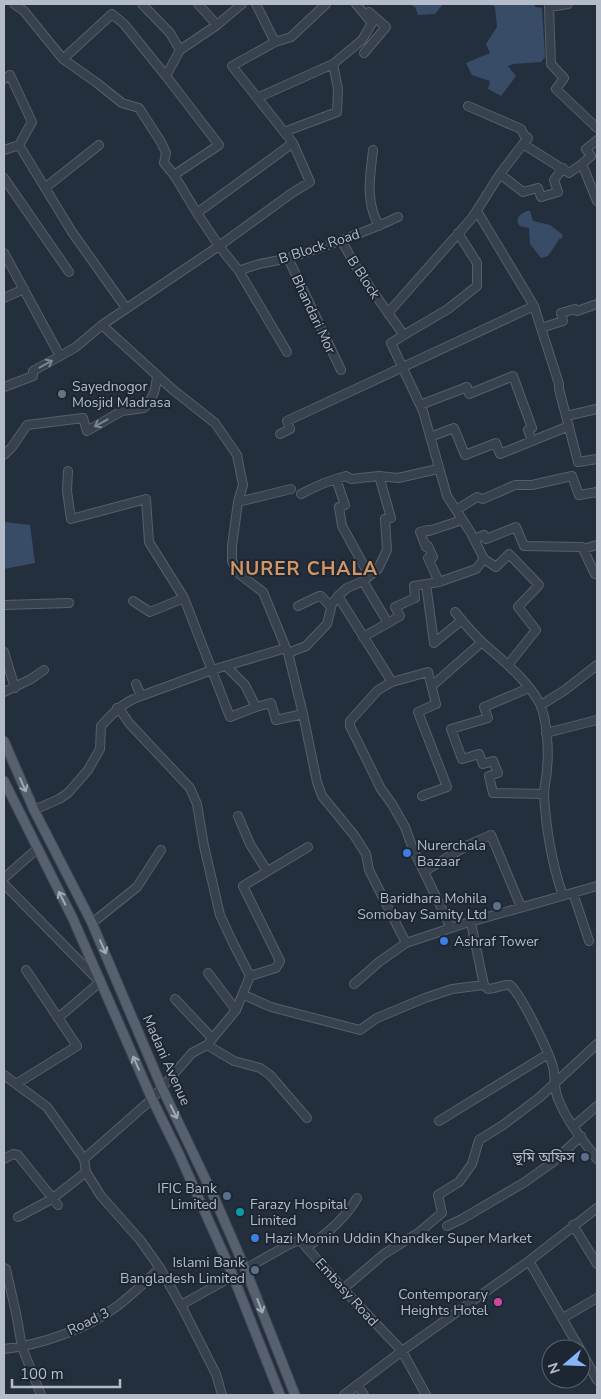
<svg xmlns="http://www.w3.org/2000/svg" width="601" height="1399" viewBox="0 0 601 1399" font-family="'Nunito Sans','Noto Sans Bengali',sans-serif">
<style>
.water{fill:#394c67}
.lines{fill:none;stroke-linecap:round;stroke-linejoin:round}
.minor-casing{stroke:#565f6c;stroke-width:10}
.major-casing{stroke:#414a57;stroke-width:11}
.minor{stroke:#38414e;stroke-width:8}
.major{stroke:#56606e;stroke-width:9}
.oneway{stroke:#7c8592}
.oneway2{stroke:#a1aab7}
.worship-dot{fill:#6b7280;stroke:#1d2633;stroke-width:2}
.shop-dot{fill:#3f7fe0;stroke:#1d2633;stroke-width:2}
.service-dot{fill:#5c6f8a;stroke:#1d2633;stroke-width:2}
.culture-dot{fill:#0f9aa8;stroke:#1d2633;stroke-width:2}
.hotel-dot{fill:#d1479c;stroke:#1d2633;stroke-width:2}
.labels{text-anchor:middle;stroke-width:4;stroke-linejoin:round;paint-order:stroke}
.street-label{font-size:14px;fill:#b4bcc9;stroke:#1d2633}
.poi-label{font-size:14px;fill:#b4bcc9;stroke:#1d2633;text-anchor:start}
.district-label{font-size:19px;font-weight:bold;letter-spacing:1px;fill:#d59563;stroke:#1d2633}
</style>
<rect width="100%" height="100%" fill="#242f3e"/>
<!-- water -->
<path class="water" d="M409 4H443L435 14 418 15 415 7Z
M491 4H535V7L542 8 545 57 541 62 513 64 508 66 516 76 501 96 488 89 490 81 472 75 466 63 490 53 486 44 497 27 495 7Z
M527 211H530L533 221 550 225 563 235 562 239 560 238 548 256 541 258 530 244 529 228 520 226C514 219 520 214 527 211Z
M4 522 30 525 35 563 4 569Z"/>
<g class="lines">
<defs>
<path id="minor" d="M14 4 24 11 63 59 97 83 122 103 139 108 161 142 166 153 164 163 174 175
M142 4 170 33 180 50
M198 4 217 25
M256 4 275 42 232 66 293 143 197 213 219 246 102 325 172 389 215 423 237 455 243 485 238 502 232 546V561L238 573 263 592 288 653 303 714 317 782 322 796 354 835 366 854 369 870 406 943
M568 4 549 7 551 64 564 78 556 89 597 128
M275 42 291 37 326 4
M364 53 386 27 369 12
M63 59 112 14 124 24 166 76
M4 79 10 75 32 122 19 145 72 232 126 308
M257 98 333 64
M468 106 521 129 524 135 528 138 523 144
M284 132 337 112 338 89 333 64 362 40 372 23 356 4
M4 150 19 145
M373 150C370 177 365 201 379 226
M582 164 591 156 586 149 597 140
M500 174 523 192 538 188 541 197 558 192 554 180 563 168
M4 178 69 272
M46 187 99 145
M477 211 534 306
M197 213 174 175 219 145 166 76 180 50 217 25 242 4
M341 240 360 273 388 313
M4 253 60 356 76 347 102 325
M288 258 341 370
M239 271C258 262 272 263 291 257 327 246 364 233 398 217
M4 298 24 289
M541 328 563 321 561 313 575 309 577 311 597 304
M404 335 448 309 477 286V263L458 233
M287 352 239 271 219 246 292 193 310 182 293 143
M4 387 33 376V371L60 356
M420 405 467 387 469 394 513 376 532 428 528 430 532 441 569 426
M566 416 597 409
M280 434 290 429 287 421 534 306 559 384V389L578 462 597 459
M430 437 454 428 465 455 496 443 500 454 532 441
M4 455 12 447 27 425 83 418 87 431 122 411 144 408C154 397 156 389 157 375
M68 471 67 491 71 519 146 499 149 542 184 598 230 717 256 707
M379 476 398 478 438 469
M336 479 345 505 339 507 342 526 369 575
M238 502 291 489
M456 510 477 497 483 499 515 485H532L572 476 579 495 597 492
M474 539 484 535 486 539 516 527 524 546 582 547 595 574 597 573
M583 549 597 545
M484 559 496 567 509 554 539 585 518 607 536 630 508 665
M363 581 388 623 363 637
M439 582 428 558 433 557 428 546 426 547 420 532 428 530 429 531 462 520
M426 584 434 643 462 620
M338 596 392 682
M133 601 150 612 184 598
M4 605 69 603
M298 606 319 596H321L331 607
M455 612C464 623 473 634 483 643 503 661 528 680 540 704 547 719 549 752 547 768 547 777 544 786 544 795 546 828 552 864 563 896
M388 623 400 616 395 607 415 598 414 586 439 582 476 569 484 559 471 533 447 496 423 411 391 343 404 335 388 313 472 218 500 174 523 144 569 173 582 164 597 201
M4 652 15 688
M288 653 306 646 327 624 332 604 338 596 347 588 363 581 378 569 387 550 385 519 391 518 379 476 351 479 346 476C330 480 316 486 301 494
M226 666 245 685 256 707 271 703 276 720 303 714
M136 684 141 696 212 670 286 648
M433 685 482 642
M529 688 484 707 488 718 451 729 462 759 479 754 483 764 493 761 498 773 489 776 493 793 544 794
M4 692 31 679 44 670
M541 705 565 690 597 665
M546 733 597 720
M422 796 447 787 418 712 436 704 428 672 392 682 378 690 350 721V726L381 789 392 804 405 827 413 849 451 928
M34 810 59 799 68 793 88 770 100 749 101 726C113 713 123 702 141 696
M238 816 250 844 267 871
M425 871 468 845 491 835 521 907
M4 878 37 849
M4 884 100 982 58 1018
M573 893 589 941
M92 923 137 887 161 850
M471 923 484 985
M208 973 236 1010
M250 976 276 968 280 961 243 886 308 847
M354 984 379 962 406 943 463 924 597 886
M244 995 271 1007 360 1030 377 1018 425 998 452 989 484 985 488 989C495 989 502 984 510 985 522 996 548 1050 553 1067 556 1079 553 1089 559 1101 567 1121 584 1142 597 1159
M175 999 212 1038
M207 1045 234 1061 260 1068 270 1075 307 1118
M4 1075 47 1107 84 1159 86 1172 101 1196 140 1240 160 1268 183 1309 216 1374 222 1395
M16 1084 77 1046 26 970
M439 1121 548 1054
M574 1126 597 1106
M4 1159 13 1154 18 1155 58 1205
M84 1159 152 1099 192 1053 207 1045 236 1010 250 976 233 943 220 915 204 846 197 804 190 788 129 723 119 708H117
M18 1217 52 1199 86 1172
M573 1225 597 1264
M447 1226 462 1219 525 1182 553 1162 581 1136
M307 1247C327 1234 345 1219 357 1198
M529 1261 580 1349
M4 1268 6 1269 16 1313 22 1347 41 1395
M245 1269 288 1245 300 1240 343 1289 402 1351 426 1395
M343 1289 384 1254 418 1233 442 1213 438 1195 459 1182 472 1164 479 1140 503 1125 540 1097 597 1044
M181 1305 233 1276
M563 1318 597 1298
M4 1349C40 1345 87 1329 116 1307 132 1295 146 1281 160 1268
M581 1351 597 1380
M358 1386 364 1395
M344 1395 402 1351 529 1261 597 1208"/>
<path id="major" d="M4 741 34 810 92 923 162 1088 214 1197 247 1273 295 1395
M4 781 73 919 152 1099 179 1154 229 1266 280 1395"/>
</defs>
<!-- minor casing -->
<use href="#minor" class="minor-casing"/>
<!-- major casing -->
<use href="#major" class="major-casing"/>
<!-- minor -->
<use href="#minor" class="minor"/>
<!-- major -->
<use href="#major" class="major"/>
</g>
<!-- one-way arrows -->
<defs><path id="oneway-shaft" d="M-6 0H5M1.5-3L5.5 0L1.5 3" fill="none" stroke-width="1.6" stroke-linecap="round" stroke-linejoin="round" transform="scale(1.25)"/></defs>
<g class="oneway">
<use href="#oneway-shaft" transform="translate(46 364) rotate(-29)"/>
<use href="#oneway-shaft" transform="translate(101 423) rotate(151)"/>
</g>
<g class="oneway2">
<use href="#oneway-shaft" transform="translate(23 785) rotate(66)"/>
<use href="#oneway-shaft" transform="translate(62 898) rotate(-117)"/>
<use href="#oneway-shaft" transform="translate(103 947) rotate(66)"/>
<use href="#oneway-shaft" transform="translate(136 1063) rotate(-114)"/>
<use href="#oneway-shaft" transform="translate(174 1112) rotate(64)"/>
<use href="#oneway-shaft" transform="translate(260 1306) rotate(69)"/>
</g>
<!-- markers -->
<circle class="worship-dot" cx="62" cy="394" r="5"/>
<g class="shop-dot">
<circle cx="407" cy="853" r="5"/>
<circle cx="444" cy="941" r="5"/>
<circle cx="255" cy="1238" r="5"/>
</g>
<g class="service-dot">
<circle cx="497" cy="906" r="5"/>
<circle cx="585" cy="1157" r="5"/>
<circle cx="227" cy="1196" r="5"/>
<circle cx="255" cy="1270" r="5"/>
</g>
<circle class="culture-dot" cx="240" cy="1212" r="5"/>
<circle class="hotel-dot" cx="498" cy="1302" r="5"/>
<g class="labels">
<!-- street labels -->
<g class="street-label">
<text transform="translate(319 246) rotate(-18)" y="5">B Block Road</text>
<text transform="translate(364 277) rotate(57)" y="5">B Block</text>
<text transform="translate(314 314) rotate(65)" y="5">Bhandari Mor</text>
<text transform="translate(167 1060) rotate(66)" y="5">Madani Avenue</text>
<text transform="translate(347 1292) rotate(48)" y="5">Embasy Road</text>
<text transform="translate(88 1321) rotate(-26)" y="5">Road 3</text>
</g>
<!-- poi labels -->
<g class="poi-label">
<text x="72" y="391">Sayednogor<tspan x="72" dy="16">Mosjid Madrasa</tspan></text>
<text x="417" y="850">Nurerchala<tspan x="417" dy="16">Bazaar</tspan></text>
<text x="487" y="903" text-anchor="end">Baridhara Mohila<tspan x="487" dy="16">Somobay Samity Ltd</tspan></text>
<text x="454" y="946">Ashraf Tower</text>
<text x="575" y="1162" text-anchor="end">ভূমি অফিস</text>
<text x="217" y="1193" text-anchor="end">IFIC Bank<tspan x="217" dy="16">Limited</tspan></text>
<text x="250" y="1209">Farazy Hospital<tspan x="250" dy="16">Limited</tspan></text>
<text x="265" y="1243">Hazi Momin Uddin Khandker Super Market</text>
<text x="245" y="1267" text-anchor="end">Islami Bank<tspan x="245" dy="16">Bangladesh Limited</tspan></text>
<text x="488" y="1299" text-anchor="end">Contemporary<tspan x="488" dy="16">Heights Hotel</tspan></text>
</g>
<!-- district labels -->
<g class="district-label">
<text x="304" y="575">NURER CHALA</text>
</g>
</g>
<!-- border -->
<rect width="601" height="1399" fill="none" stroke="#b4bcc9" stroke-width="10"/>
<!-- north arrow -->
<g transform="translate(566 1364) rotate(251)"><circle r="24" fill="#1d2633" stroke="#59626f"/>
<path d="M0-4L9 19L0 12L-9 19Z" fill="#8ab4f8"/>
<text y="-8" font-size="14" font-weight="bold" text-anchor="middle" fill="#b4bcc9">N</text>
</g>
<!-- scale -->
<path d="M12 1379v8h108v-8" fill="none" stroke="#b4bcc9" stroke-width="2.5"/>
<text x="20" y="1379" font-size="15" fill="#b4bcc9" stroke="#1d2633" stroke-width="4" paint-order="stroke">100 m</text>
</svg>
